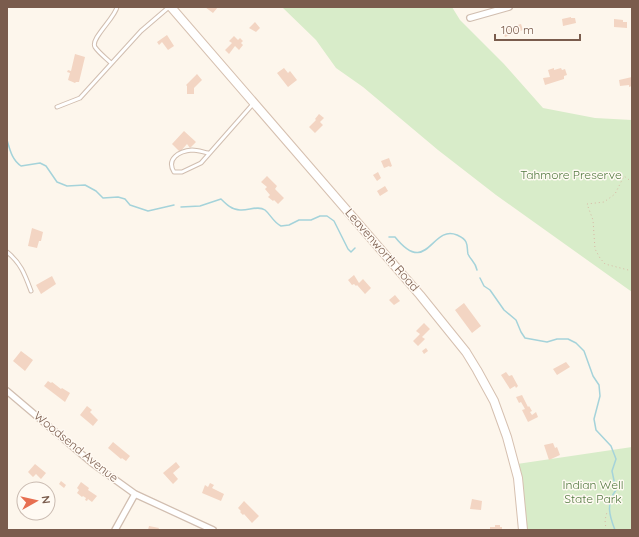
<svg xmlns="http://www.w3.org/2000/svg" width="639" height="537" viewBox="0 0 639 537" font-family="Quicksand,sans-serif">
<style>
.green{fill:#d8ecc9}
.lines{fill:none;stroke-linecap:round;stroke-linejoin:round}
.stream{stroke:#a5d3da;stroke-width:1.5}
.building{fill:#f3d5c3}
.lane-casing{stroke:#d1beb0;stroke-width:5}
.street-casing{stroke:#d1beb0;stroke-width:8}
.secondary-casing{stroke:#d6c0b0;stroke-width:10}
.path{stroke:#d9b8a5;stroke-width:1;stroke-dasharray:1 3;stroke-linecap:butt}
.lane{stroke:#fff;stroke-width:3}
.street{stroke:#fff;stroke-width:5.5}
.secondary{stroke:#fff;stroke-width:8}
.labels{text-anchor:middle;stroke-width:3;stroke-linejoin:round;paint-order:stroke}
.park-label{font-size:12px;fill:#537a41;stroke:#fffaf3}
.street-label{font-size:12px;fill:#7a5c4d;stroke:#fffaf3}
</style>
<rect width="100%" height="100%" fill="#fdf6ec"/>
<!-- green -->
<path class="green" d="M282 7H452L460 20 504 64 543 108 595 118 632 120V292L496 195 438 150 363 87 336 68 316 40Z
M632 447V530H526L517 464Z"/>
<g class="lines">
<!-- stream -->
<path class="stream" d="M7 140C10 150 12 160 21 166L40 163 46 166 57 182 67 186 85 185 96 191 103 198 118 197 125 199 130 205 148 211 174 205
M181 207 200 206 221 199C226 204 232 210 240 210 248 211 258 205 265 210 271 215 273 222 281 226L289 225 299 220H311L320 216H327L334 221 348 249 351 252 355 248
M389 237H395C428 278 431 224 457 235 461 237 464 238 466 242 468 246 467 250 468 254 471 261 475 261 477 270
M480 278 484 286 490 290 504 310 516 320 521 332 525 338 547 342 557 339H568L576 343 584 351 593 376 599 385 600 396 594 419 596 430 611 446 616 459 612 471 616 490C606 503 609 515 615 530"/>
</g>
<!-- building -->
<path class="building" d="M205 7H218L213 13Z
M571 17V18H575L576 23 563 26 562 19Z
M614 19 623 20V22H627V28L614 27Z
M255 22 260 28 256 32 249 28Z
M521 24 523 30 505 37 502 30Z
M167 35 174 46 168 50 162 42 159 45 157 42Z
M234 36 238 40 240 38 243 41 241 43 243 45 239 50 235 46 229 54 225 50 232 43 229 41Z
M75 54 85 57 79 82H76L75 83 68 80 70 73 67 72 68 70 71 71Z
M284 68 288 73 290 71 297 80 288 87 277 73Z
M554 68V70L561 68 562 70 565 69 567 75 564 76V79L545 85 543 78 550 77 548 70Z
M197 74 202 80 194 88V94H187V86L186 85Z
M632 77V86L629 87V85L620 86 619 80Z
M319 114 324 118 320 122 323 125 315 133 309 127 316 120 315 119Z
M184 131 196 142 190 148 187 144 180 152 172 144Z
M389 158 392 166 390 167 389 166 384 168 381 161Z
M378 172 381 178 377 181 373 175Z
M267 176 277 186 275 189 284 198 278 204 274 200 273 201 268 197 270 195 265 189 267 187 261 182Z
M385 186 388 191 380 196 377 191Z
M32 228 43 232 41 241H39L37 248 28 246Z
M354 275 359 283 363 279 371 288 365 294 357 285 356 286 354 284 352 285 348 280Z
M52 276 56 284 41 294 36 285Z
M395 295 400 301 394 305 389 300Z
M464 303 481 326 472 333 455 310Z
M424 323 430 329 422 337 425 339 418 346 413 341 420 334 416 331Z
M426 348 428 351 424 354 422 351Z
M21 351 33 360 25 371 13 361Z
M566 362 570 367 557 375 553 369Z
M506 372 509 376 512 375 518 386 516 388 515 386 510 389 501 375Z
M48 381 51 383 52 382 61 389 62 388 70 393 65 402 44 386Z
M522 395 528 407 529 406 532 411 530 412 532 415 536 412 538 417 528 422 522 410 525 409 521 402 519 403 516 397Z
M87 406 92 410 90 412 98 420 93 426 80 415Z
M113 442 130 456 126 461 122 458 121 459 108 448Z
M553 443 555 448 557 447 560 455 549 460 544 445Z
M176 462 180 467 173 473 178 479 173 484 163 473Z
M35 464 46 473 41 479 36 474 33 477 28 472Z
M61 481 66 485 64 488 59 484Z
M81 482 89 488 88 490 97 496 92 502 88 499 87 501 85 500 86 498 83 496 82 497 77 493 79 490 77 488Z
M210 483 214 485 212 488 224 494 221 501 202 493 205 485 208 487Z
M472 499 482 501 481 510 470 509Z
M244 501 259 516 252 523 244 514 243 515 240 512 241 511 238 508Z
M495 525H500V527H502V530H490V527H495Z
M149 526 159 528 158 530H148Z"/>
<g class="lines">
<defs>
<path id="lane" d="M111 63C106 58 99 53 95 47 90 39 115 18 117 7
M57 107 80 98 141 31 169 7
M208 153C203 152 197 150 192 150 179 151 166 159 174 172H182L201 163 253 104
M7 252C21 263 25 275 31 291"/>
<path id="street" d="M470 18 509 7
M7 391 92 463 135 494 213 530
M115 530 135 494"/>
<path id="secondary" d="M171 7 420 295 466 352 477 370 494 401 507 437 518 478 523 530"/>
</defs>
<!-- lane casing -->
<use href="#lane" class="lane-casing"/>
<!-- street casing -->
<use href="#street" class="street-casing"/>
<!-- secondary casing -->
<use href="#secondary" class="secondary-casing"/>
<!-- path -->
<path class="path" d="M632 182 624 176 615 194 604 202 587 204 593 220 595 249 600 258 605 264 632 271
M606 530 605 520 607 512"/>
<!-- lane -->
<use href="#lane" class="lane"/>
<!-- street -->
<use href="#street" class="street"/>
<!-- secondary -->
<use href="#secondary" class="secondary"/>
</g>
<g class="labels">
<!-- park labels -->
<g class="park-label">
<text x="571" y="179">Tahmore Preserve</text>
<text x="593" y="489">Indian Well<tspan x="593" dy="14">State Park</tspan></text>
</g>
<!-- street labels -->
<g class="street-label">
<text transform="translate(382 250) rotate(49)" y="4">Leavenworth Road</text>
<text transform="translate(76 447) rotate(39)" y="4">Woodsend Avenue</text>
</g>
</g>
<!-- border -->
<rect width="639" height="537" fill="none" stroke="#7a5c4d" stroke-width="16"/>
<!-- north arrow -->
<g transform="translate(36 501) rotate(82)"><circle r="19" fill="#fffaf3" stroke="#cabbb1"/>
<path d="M0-3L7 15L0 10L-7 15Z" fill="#e76f51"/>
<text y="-6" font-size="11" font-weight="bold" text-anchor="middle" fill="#7a5c4d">N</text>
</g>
<!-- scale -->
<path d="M495 34v6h85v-6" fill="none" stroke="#7a5c4d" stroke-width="2"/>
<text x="501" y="34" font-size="12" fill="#7a5c4d" stroke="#fffaf3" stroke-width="3" paint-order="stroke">100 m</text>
</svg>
